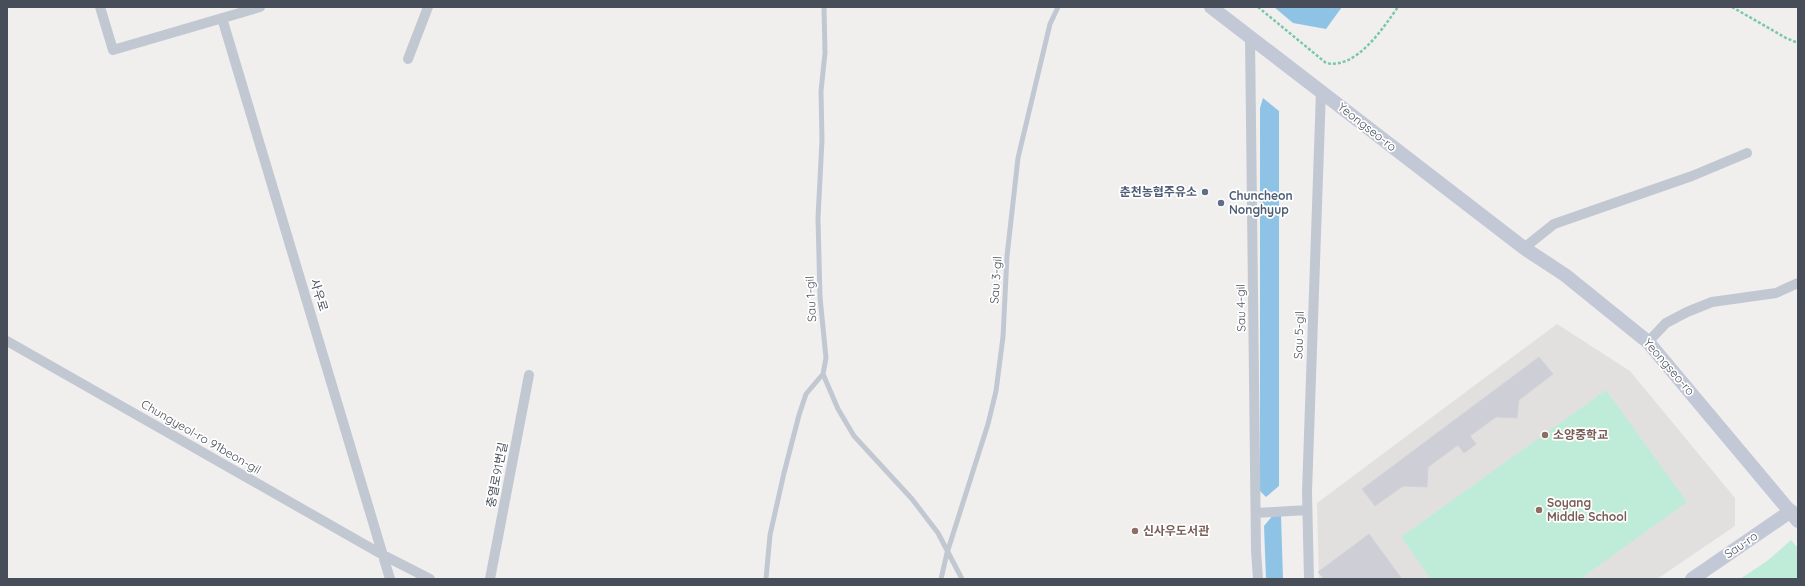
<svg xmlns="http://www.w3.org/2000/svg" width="1805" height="586" viewBox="0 0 1805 586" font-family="Quicksand,'Noto Sans KR',sans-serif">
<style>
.education{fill:#e2e0df}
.green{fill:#bfecd9}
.water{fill:#8fc3e6}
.building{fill:#cecfd6;stroke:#d2d3d9}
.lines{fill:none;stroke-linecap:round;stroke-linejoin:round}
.path{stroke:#79c7b0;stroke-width:2.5;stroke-dasharray:3 2;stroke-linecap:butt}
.lane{stroke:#c2c8d2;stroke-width:5}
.street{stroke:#c2c8d2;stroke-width:10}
.secondary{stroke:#c2c8d6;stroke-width:14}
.service-dot{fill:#5c6f8a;stroke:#fff;stroke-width:1.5}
.education-dot{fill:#8d6e63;stroke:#fff;stroke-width:1.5}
.labels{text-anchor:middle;stroke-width:3.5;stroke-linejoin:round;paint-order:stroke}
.street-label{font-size:12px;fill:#474e5a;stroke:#fff}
.service-label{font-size:12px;font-weight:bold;fill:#4e5e75;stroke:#fff;text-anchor:end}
.education-label{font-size:12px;font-weight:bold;fill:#785e54;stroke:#fff;text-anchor:start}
</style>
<rect width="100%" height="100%" fill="#f1efee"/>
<!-- education -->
<path class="education" d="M1557 324 1630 371 1735 498V526L1657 579H1319L1317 503Z"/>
<!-- green -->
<path class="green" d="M1606 390 1687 502 1580 579H1431L1401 537Z
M1791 540 1798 548V579H1740L1767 561Z"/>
<!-- water -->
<path class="water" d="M1274 7H1342L1326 29 1293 23Z
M1263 98 1279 111V486L1266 497 1260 491V108Z
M1273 515H1281L1283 579H1266L1264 526Z"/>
<!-- building -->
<path class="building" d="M1539 357 1553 374 1519 400 1517 418 1496 417 1470 436 1476 444 1464 453 1458 445 1428 467 1427 487 1403 486 1375 506 1362 489Z
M1369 534 1402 579H1324L1318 572Z"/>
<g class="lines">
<!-- path -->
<path class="path" d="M1258 7 1326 63C1356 70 1383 28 1398 7
M1732 7 1786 38 1798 43"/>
<!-- lane -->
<path class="lane" d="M823 374 838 409 854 436 912 499 938 533 962 579
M766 579 770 535 784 473 799 415 806 394 823 374 826 358 820 297 818 218 822 140 821 91 825 53 824 7
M941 579 947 553 988 424 996 391 1003 337 1007 256 1018 158 1050 24 1058 7"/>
<!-- street -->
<path class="street" d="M100 7 113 50 260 7
M222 18 390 579
M1250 36 1256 551 1258 579
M408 59 428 7
M1524 248 1554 224 1692 176 1747 153
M7 341 383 555 430 579
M1648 342 1666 323 1687 312 1712 302 1776 293 1798 283
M1257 513 1307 510
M490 579 529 375
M1309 579 1307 492 1321 91"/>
<!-- secondary -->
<path class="secondary" d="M1211 7 1524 248 1565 275 1648 342 1798 521
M1692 579 1791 511"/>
</g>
<!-- markers -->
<g class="service-dot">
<circle cx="1205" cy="192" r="4"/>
<circle cx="1221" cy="203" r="4"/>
</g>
<g class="education-dot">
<circle cx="1545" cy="435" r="4"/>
<circle cx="1539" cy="510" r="4"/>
<circle cx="1135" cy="531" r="4"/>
</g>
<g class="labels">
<!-- street labels -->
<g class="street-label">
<text transform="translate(1367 127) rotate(38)" y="4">Yeongseo-ro</text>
<text transform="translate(996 280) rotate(-86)" y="4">Sau 3-gil</text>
<text transform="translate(319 295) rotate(73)" y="4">사우로</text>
<text transform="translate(811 299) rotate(-93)" y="4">Sau 1-gil</text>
<text transform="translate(1241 308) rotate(-91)" y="4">Sau 4-gil</text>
<text transform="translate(1299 335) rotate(-88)" y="4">Sau 5-gil</text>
<text transform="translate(1669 367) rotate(49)" y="4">Yeongseo-ro</text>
<text transform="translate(201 437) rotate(30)" y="4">Chungyeol-ro 91beon-gil</text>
<text transform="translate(497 475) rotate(-79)" y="4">충열로91번길</text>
<text transform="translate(1741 545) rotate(-34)" y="4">Sau-ro</text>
</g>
<!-- service labels -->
<g class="service-label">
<text x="1197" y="196">춘천농협주유소</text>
<text x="1229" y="200" text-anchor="start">Chuncheon<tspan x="1229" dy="14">Nonghyup</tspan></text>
</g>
<!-- education labels -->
<g class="education-label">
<text x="1553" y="439">소양중학교</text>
<text x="1547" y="507">Soyang<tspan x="1547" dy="14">Middle School</tspan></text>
<text x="1143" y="535">신사우도서관</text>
</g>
</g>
<!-- border -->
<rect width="1805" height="586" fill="none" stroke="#474e5a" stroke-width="16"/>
</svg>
